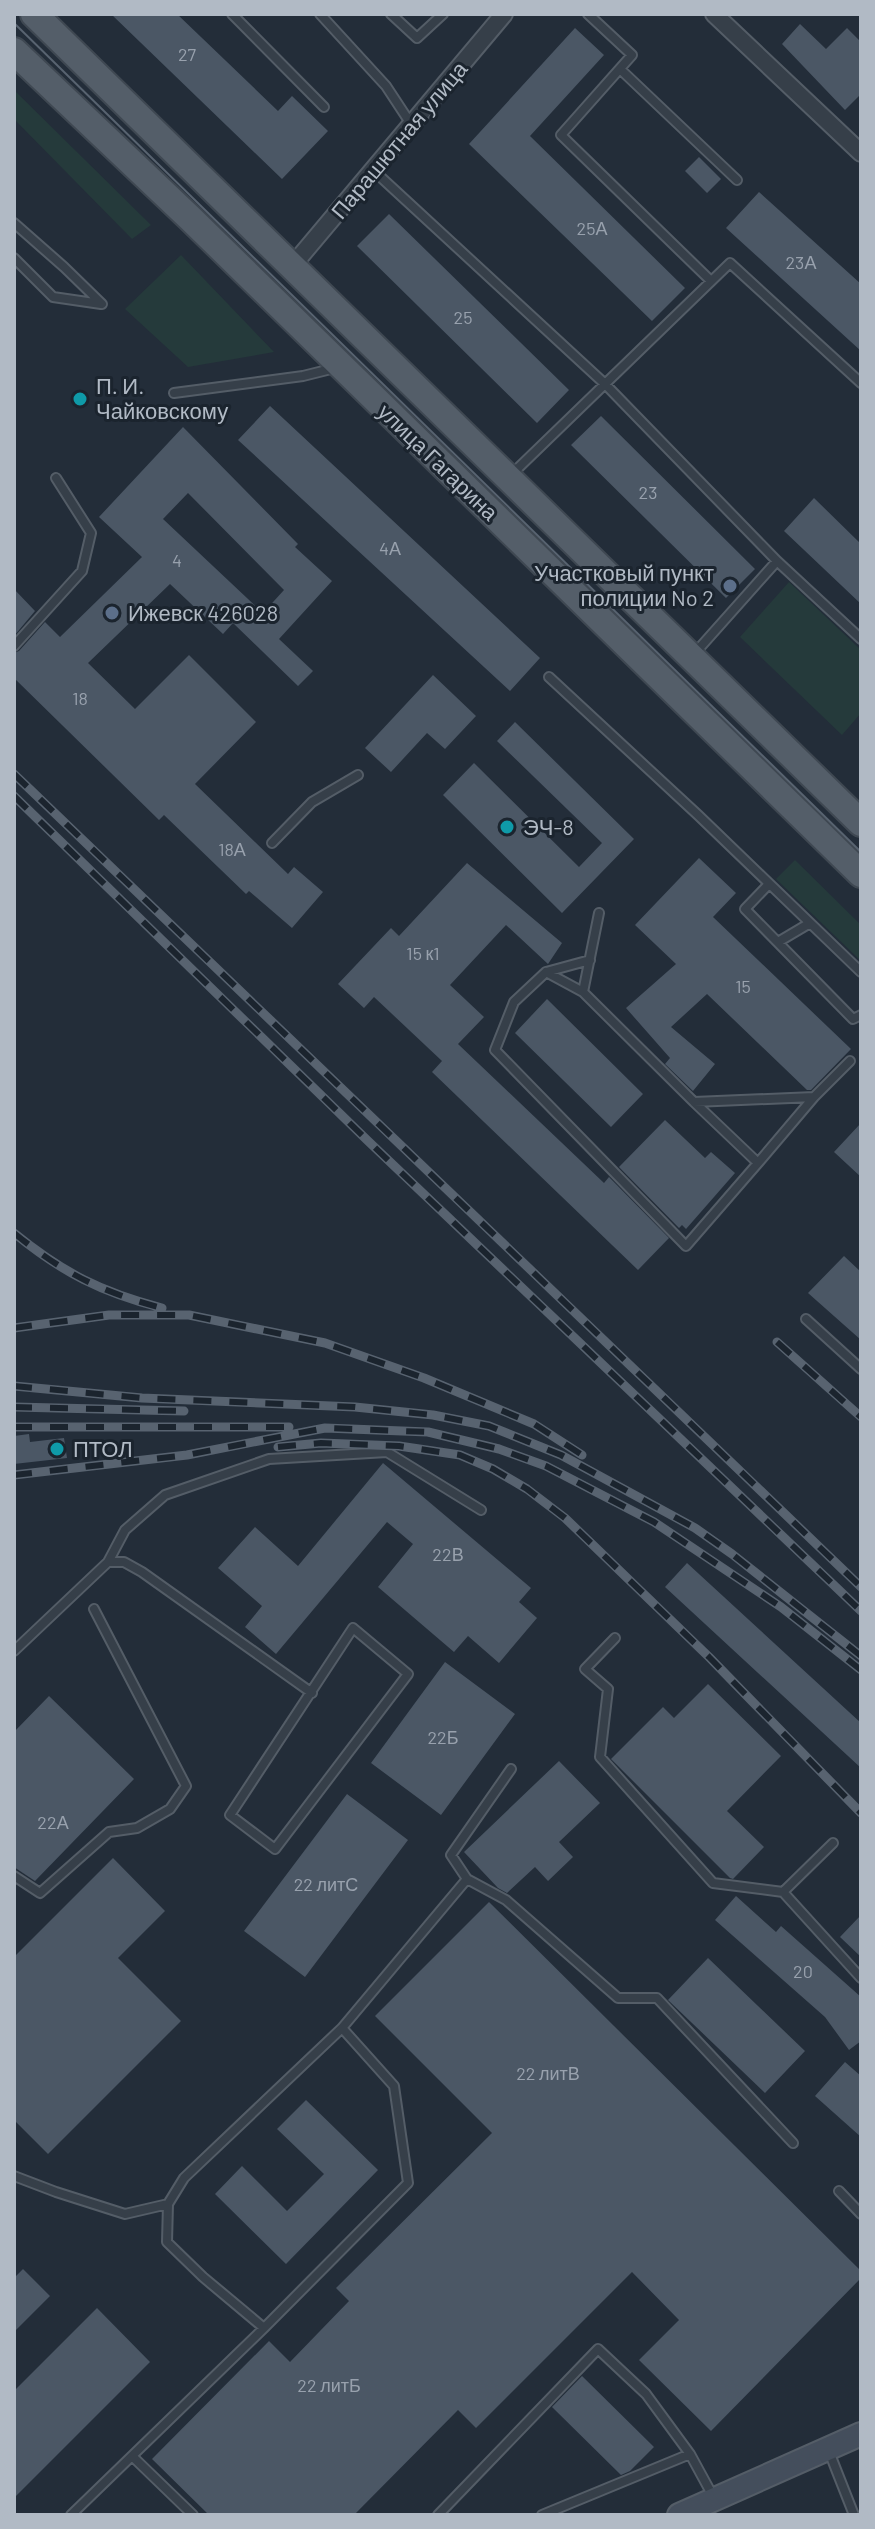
<svg xmlns="http://www.w3.org/2000/svg" width="875" height="2529" viewBox="0 0 875 2529" font-family="Barlow,sans-serif">
<style>
.green{fill:#253a3b}
.building{fill:#4b5765;fill-rule:evenodd}
.lines{fill:none;stroke-linecap:round;stroke-linejoin:round}
.lane-casing{stroke:#545d67;stroke-width:12}
.street-casing{stroke:#545d67;stroke-width:20}
.secondary-casing{stroke:#545d67;stroke-width:26}
.primary-casing{stroke:#3f4852;stroke-width:30}
.lane{stroke:#363f49;stroke-width:8}
.street{stroke:#363f49;stroke-width:16}
.secondary{stroke:#444e5c;stroke-width:22}
.primary{stroke:#545e69;stroke-width:26}
.tram{stroke:#586370;stroke-width:2}
.rail-casing{stroke:#586370;stroke-width:9}
.rail{stroke:#1b242e;stroke-width:6;stroke-dasharray:18;stroke-linecap:butt}
.culture-dot{fill:#0f9aa8;stroke:#1b242e;stroke-width:3}
.service-dot{fill:#5c6f8a;stroke:#1b242e;stroke-width:3}
.labels{text-anchor:middle;stroke-width:6;stroke-linejoin:round;paint-order:stroke}
.number-label{font-size:18px;fill:#98a1ad}
.street-label{font-size:22px;fill:#b1bac5;stroke:#1b242e}
.poi-label{font-size:22px;fill:#b1bac5;stroke:#1b242e;text-anchor:start}
</style>
<rect width="100%" height="100%" fill="#232d39"/>
<!-- green -->
<path class="green" d="M14 90 151 225 132 239 14 119Z
M181 255 274 352 188 367 125 309Z
M789 582 861 650V713L842 735 740 637Z
M795 860 861 925V961L776 879Z"/>
<!-- building -->
<path class="building" d="M111 14H177L278 111 292 96 328 131 282 179Z
M800 24 826 49 847 28 861 42V94L845 110 782 44Z
M575 28 604 55 530 136 685 288 652 321 469 144Z
M699 157 721 179 707 193 685 171Z
M759 192 861 284V351L726 228Z
M389 214 569 390 537 423 357 246Z
M270 406 540 658 510 691 238 440Z
M601 416 755 569 726 598 571 445Z
M183 427 298 544 295 547 332 581 279 639 313 671 298 686 233 623 223 634 170 584 88 663 135 709 189 655 256 722 195 784 288 874 294 867 323 892 292 928 249 891 246 894 164 815 159 820 14 678V653L19 651 45 622 60 637 142 557 99 517ZM188 493 284 590 263 613 163 519Z
M814 498 861 544V604L784 531Z
M14 589 35 611 14 636Z
M433 675 476 716 445 749 427 733 391 772 365 748Z
M515 722 634 839 562 913 443 795 474 763 579 867 602 843 497 741Z
M699 858 736 893 713 917 851 1049 811 1090H807L707 994 671 1027 715 1064 693 1091 665 1064 670 1058 626 1008 676 964 635 925Z
M467 863 562 943 548 964 506 925 450 985 484 1017 458 1044 604 1183 609 1177 669 1238 638 1270 432 1072 442 1061 374 997 364 1008 338 984 391 928 399 936Z
M547 999 643 1094 611 1127 515 1033Z
M665 1120 705 1158 711 1152 735 1173 686 1229 682 1225 679 1228 619 1167Z
M861 1123V1177L834 1152Z
M844 1256 861 1272V1340L808 1293Z
M29 1434 30 1442 64 1438 67 1458 14 1464V1436Z
M383 1463 531 1588 519 1602 537 1618 499 1663 468 1636 454 1652 378 1587 413 1544 387 1522 276 1654 245 1627 262 1606 218 1568 255 1527 298 1566Z
M687 1563 861 1723V1768L665 1587Z
M445 1662 515 1714 441 1815 371 1763Z
M708 1684 781 1756 727 1811 764 1847 733 1879 730 1878 611 1759 663 1707 674 1718Z
M49 1696 134 1779 35 1881 14 1867V1732Z
M559 1761 600 1803 559 1842 573 1857 548 1881 535 1867 507 1893 498 1888 464 1852Z
M347 1794 408 1840 305 1977 244 1931Z
M113 1858 165 1911 118 1958 181 2021 48 2154 14 2120V1957Z
M736 1896 776 1932 781 1926 861 1997V2041L849 2050 825 2017 715 1920Z
M489 1902 861 2271V2278L711 2431 639 2360 679 2320 632 2272 476 2428 458 2410 354 2515H209L152 2459 269 2341 290 2362 349 2301 336 2288 492 2133 375 2016Z
M861 1915V1957L840 1937Z
M708 1958 805 2051 765 2093 668 2000Z
M845 2062 861 2076V2137L815 2096Z
M306 2100 378 2170 286 2264 215 2194 242 2166 287 2211 324 2174 277 2129Z
M23 2269 50 2296 14 2332V2278Z
M97 2308 150 2362 14 2498V2391Z
M582 2376 654 2447 630 2471 621 2475 552 2407Z"/>
<g class="lines">
<defs>
<path id="lane" d="M232 14 324 107
M320 14 386 86 411 124
M391 14 417 38 443 14
M588 14 632 55 561 135 711 281
M620 69 737 180
M373 170 605 384 777 561
M14 223 64 267 102 304
M14 258 53 297 101 304
M174 393 303 376 335 368
M510 476 730 263 861 383
M14 646 82 571 91 533 56 478
M695 653 777 561 861 639
M549 677 698 815 861 972
M272 843 312 802 358 775
M769 884 745 909 853 1019 861 1015
M599 913 583 992 694 1102 814 1097 850 1061
M778 942 810 923
M590 960 546 972 514 1002 495 1050 686 1246 758 1163 694 1102
M546 972 583 992
M758 1163 814 1097
M806 1319 861 1369
M108 1562 125 1530 165 1495 269 1459 387 1452 481 1510
M353 1628 408 1674 275 1849 230 1815Z
M615 1638 585 1669 608 1689 600 1757 713 1883 783 1892
M14 1651 108 1562H124L142 1572 312 1693
M511 1769 451 1855 467 1879 506 1900 618 1998H657L793 2143
M833 1843 783 1892 861 1978
M14 1876 40 1893 109 1832 137 1828 170 1809 186 1786 94 1609
M14 2176 56 2192 125 2214 168 2204
M839 2191 861 2214
M264 2328 203 2277 167 2242 168 2204 184 2178 342 2028 467 1879
M828 2449 854 2515
M132 2456 193 2515
M71 2515 264 2328 408 2183 394 2086 342 2028
M438 2515 598 2349 646 2394 690 2454
M542 2515 690 2454 714 2498"/>
<path id="street" d="M714 14 861 153
M293 265 504 14"/>
<path id="secondary" d="M679 2515 861 2434"/>
<path id="primary" d="M34 14 861 823
M14 51 191 219 861 874"/>
</defs>
<!-- lane casing -->
<use href="#lane" class="lane-casing"/>
<!-- street casing -->
<use href="#street" class="street-casing"/>
<!-- secondary casing -->
<use href="#secondary" class="secondary-casing"/>
<!-- primary casing -->
<use href="#primary" class="primary-casing"/>
<!-- lane -->
<use href="#lane" class="lane"/>
<!-- street -->
<use href="#street" class="street"/>
<!-- secondary -->
<use href="#secondary" class="secondary"/>
<!-- primary -->
<use href="#primary" class="primary"/>
<!-- tram -->
<path class="tram" d="M14 23 861 852"/>
<defs>
<path id="rail" d="M14 774 861 1587
M14 796 367 1140 861 1611
M14 1233C63 1273 101 1292 162 1308
M14 1328 109 1315H189L325 1343 424 1378 534 1424 582 1455
M777 1342 861 1417
M14 1386 142 1398 355 1407 433 1415 489 1426 561 1455 695 1528 732 1554 861 1656
M14 1407 184 1411
M14 1427H289
M278 1447 321 1443 399 1446 460 1455 493 1469 527 1489 565 1518 709 1657 861 1813
M14 1475 187 1455 325 1428 428 1432 499 1449 546 1466 654 1522 781 1607 861 1670"/>
</defs>
<!-- rail casing -->
<use href="#rail" class="rail-casing"/>
<!-- rail -->
<use href="#rail" class="rail"/>
</g>
<!-- markers -->
<g class="culture-dot">
<circle cx="80" cy="399" r="8"/>
<circle cx="507" cy="827" r="8"/>
<circle cx="57" cy="1449" r="8"/>
</g>
<g class="service-dot">
<circle cx="730" cy="586" r="8"/>
<circle cx="112" cy="613" r="8"/>
</g>
<g class="labels">
<!-- number labels -->
<g class="number-label">
<text x="187" y="61">27</text>
<text x="592" y="235">25А</text>
<text x="801" y="269">23А</text>
<text x="463" y="324">25</text>
<text x="648" y="499">23</text>
<text x="390" y="555">4А</text>
<text x="177" y="567">4</text>
<text x="80" y="705">18</text>
<text x="232" y="856">18А</text>
<text x="423" y="960">15 к1</text>
<text x="743" y="993">15</text>
<text x="448" y="1561">22В</text>
<text x="443" y="1744">22Б</text>
<text x="53" y="1829">22А</text>
<text x="326" y="1891">22 литС</text>
<text x="803" y="1978">20</text>
<text x="548" y="2080">22 литВ</text>
<text x="329" y="2392">22 литБ</text>
</g>
<!-- street labels -->
<g class="street-label">
<text transform="translate(399 140) rotate(-50)" y="8">Парашютная улица</text>
<text transform="translate(438 462) rotate(44)" y="8">улица Гагарина</text>
</g>
<!-- poi labels -->
<g class="poi-label">
<text x="96" y="394">П. И.<tspan x="96" dy="25">Чайковскому</tspan></text>
<text x="714" y="581" text-anchor="end">Участковый пункт<tspan x="714" dy="25">полиции No 2</tspan></text>
<text x="128" y="621">Ижевск 426028</text>
<text x="523" y="835">ЭЧ-8</text>
<text x="73" y="1457">ПТОЛ</text>
</g>
</g>
<!-- border -->
<rect width="875" height="2529" fill="none" stroke="#b1bac5" stroke-width="32"/>
</svg>
